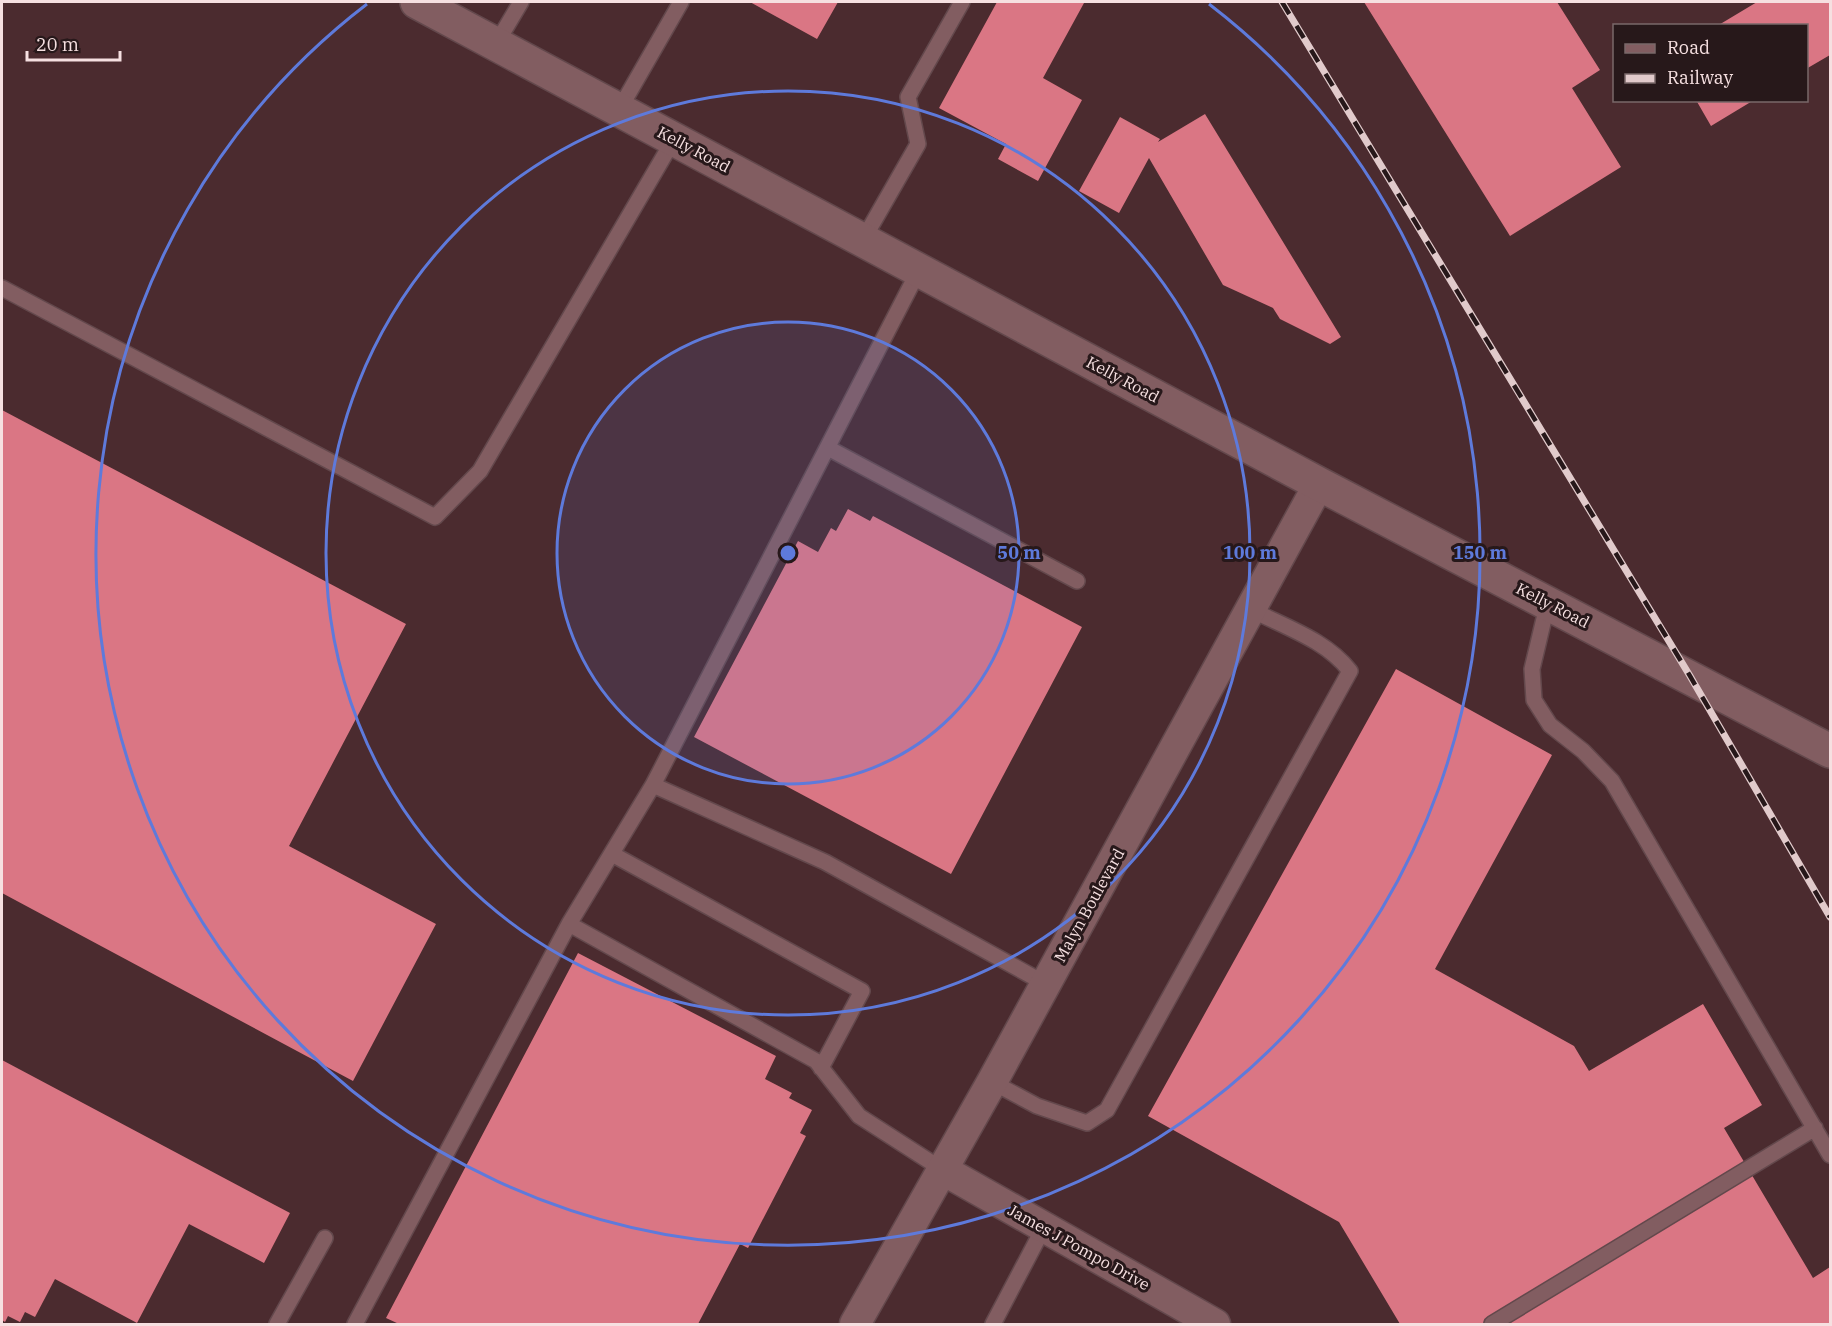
<svg xmlns="http://www.w3.org/2000/svg" width="1832" height="1326" viewBox="0 0 1832 1326" font-family="'IBM Plex Serif',serif">
<style>
.building{fill:#da7684}
.lines{fill:none;stroke-linecap:round;stroke-linejoin:round}
.service-casing{stroke:#63484c;stroke-width:18}
.minor-casing{stroke:#63484c;stroke-width:33}
.tertiary-casing{stroke:#63484c;stroke-width:36}
.service{stroke:#825d61;stroke-width:15}
.minor{stroke:#825d61;stroke-width:30}
.tertiary{stroke:#825d61;stroke-width:33}
.rail-casing{stroke:#e1cacb;stroke-width:7}
.rail{stroke:#27181a;stroke-width:4.5;stroke-dasharray:14;stroke-linecap:butt}
.ring{fill:none;stroke:#5e7adb;stroke-width:3}
.labels{text-anchor:middle;stroke-width:6;stroke-linejoin:round;paint-order:stroke}
.street-label{font-size:16px;fill:#f6e0e1;stroke:#27181a}
.centre{fill:#5e7adb;stroke:#27181a;stroke-width:3}
.ring-label{font-size:18px;text-anchor:middle;font-weight:bold;fill:#5e7adb;stroke:#27181a;stroke-width:6;stroke-linejoin:round;paint-order:stroke}
</style>
<rect width="100%" height="100%" fill="#4b2b2f"/>
<!-- building -->
<path class="building" d="M750 2H838L817 39Z
M997 2 1084 3 1043 78 1082 100 1038 181 998 159 1006 144 939 108Z
M1364 2H1557L1600 70 1572 88 1621 167 1510 236Z
M1757 2H1830V55L1806 69V26H1717Z
M1696 100H1754L1711 126Z
M1205 114 1341 337 1330 344 1280 319 1273 308 1223 285 1149 158 1119 213 1079 191 1120 117 1160 139 1158 142Z
M2 410 406 624 289 846 436 924 353 1081 2 893Z
M848 509 870 521 873 516 1082 627 951 874 694 737 798 541 818 552 831 528 836 531Z
M1396 669 1552 755 1435 969 1574 1046 1589 1071 1703 1004 1762 1105 1724 1128 1813 1278 1830 1267V1324H1400L1339 1222 1148 1116Z
M578 953 776 1056 765 1079 792 1093 789 1098 812 1110 800 1133 806 1136 748 1248 740 1244 698 1324H399L386 1318Z
M2 1060 290 1213 264 1263 189 1224 137 1323 55 1279 35 1317 25 1312 20 1322 8 1316 5 1322 2 1320Z"/>
<g class="lines">
<defs>
<path id="service" d="M496 44 521 2
M619 110 681 2
M863 240 918 144 908 97 962 2
M2 288 435 517 480 471 674 139
M828 448 1077 581
M1548 602 1532 669 1534 700 1550 725 1583 751 1612 781 1830 1155
M653 785 919 270
M612 854 862 991 821 1068
M569 924 653 785 825 862 1046 984
M992 1082 1037 1106 1087 1123 1107 1110 1350 671C1326 640 1285 627 1250 609
M277 1324 325 1238
M355 1324 569 924 816 1061 859 1116 943 1170
M993 1324 1044 1227
M1492 1324 1815 1128"/>
<path id="minor" d="M943 1170 1215 1324
M855 1324 992 1082 1319 484"/>
<path id="tertiary" d="M417 2 1319 484 1830 751"/>
</defs>
<!-- service casing -->
<use href="#service" class="service-casing"/>
<!-- minor casing -->
<use href="#minor" class="minor-casing"/>
<!-- tertiary casing -->
<use href="#tertiary" class="tertiary-casing"/>
<!-- service -->
<use href="#service" class="service"/>
<!-- minor -->
<use href="#minor" class="minor"/>
<!-- tertiary -->
<use href="#tertiary" class="tertiary"/>
<defs>
<path id="rail" d="M1282 2 1690 676 1830 917"/>
</defs>
<!-- rail casing -->
<use href="#rail" class="rail-casing"/>
<!-- rail -->
<use href="#rail" class="rail"/>
</g>
<!-- distance rings -->
<circle cx="788" cy="553" r="231" fill="#5e7adb" fill-opacity=".12"/>
<g class="ring">
<circle cx="788" cy="553" r="231"/>
<circle cx="788" cy="553" r="462"/>
<path d="M1209 4A692 692 0 1 1 367 4"/>
</g>
<g class="labels">
<!-- street labels -->
<g class="street-label">
<text transform="translate(694 149) rotate(28)" y="6">Kelly Road</text>
<text transform="translate(1123 379) rotate(28)" y="6">Kelly Road</text>
<text transform="translate(1553 605) rotate(27)" y="6">Kelly Road</text>
<text transform="translate(1089 905) rotate(-61)" y="6">Malyn Boulevard</text>
<text transform="translate(1079 1247) rotate(29)" y="6">James J Pompo Drive</text>
</g>
</g>
<circle cx="788" cy="553" r="9" class="centre"/>
<g class="ring-label">
<text x="1019" y="559">50 m</text>
<text x="1250" y="559">100 m</text>
<text x="1480" y="559">150 m</text>
</g>
<!-- border -->
<rect width="1832" height="1326" fill="none" stroke="#f6e0e1" stroke-width="6"/>
<!-- legend -->
<rect x="1613" y="24" width="195" height="78" fill="#27181a" stroke="#7a686a" stroke-width="1.5"/>
<rect x="1625" y="44" width="30" height="9" fill="#825d61" stroke="#7a686a" stroke-width="1.5"/>
<text x="1667" y="54" font-size="18" fill="#f6e0e1">Road</text>
<rect x="1625" y="74" width="30" height="9" fill="#e1cacb" stroke="#7a686a" stroke-width="1.5"/>
<text x="1667" y="84" font-size="18" fill="#f6e0e1">Railway</text>
<!-- scale -->
<path d="M27 51v9h93v-9" fill="none" stroke="#f6e0e1" stroke-width="3"/>
<text x="36" y="51" font-size="18" fill="#f6e0e1" stroke="#27181a" stroke-width="4.5" paint-order="stroke">20 m</text>
</svg>
